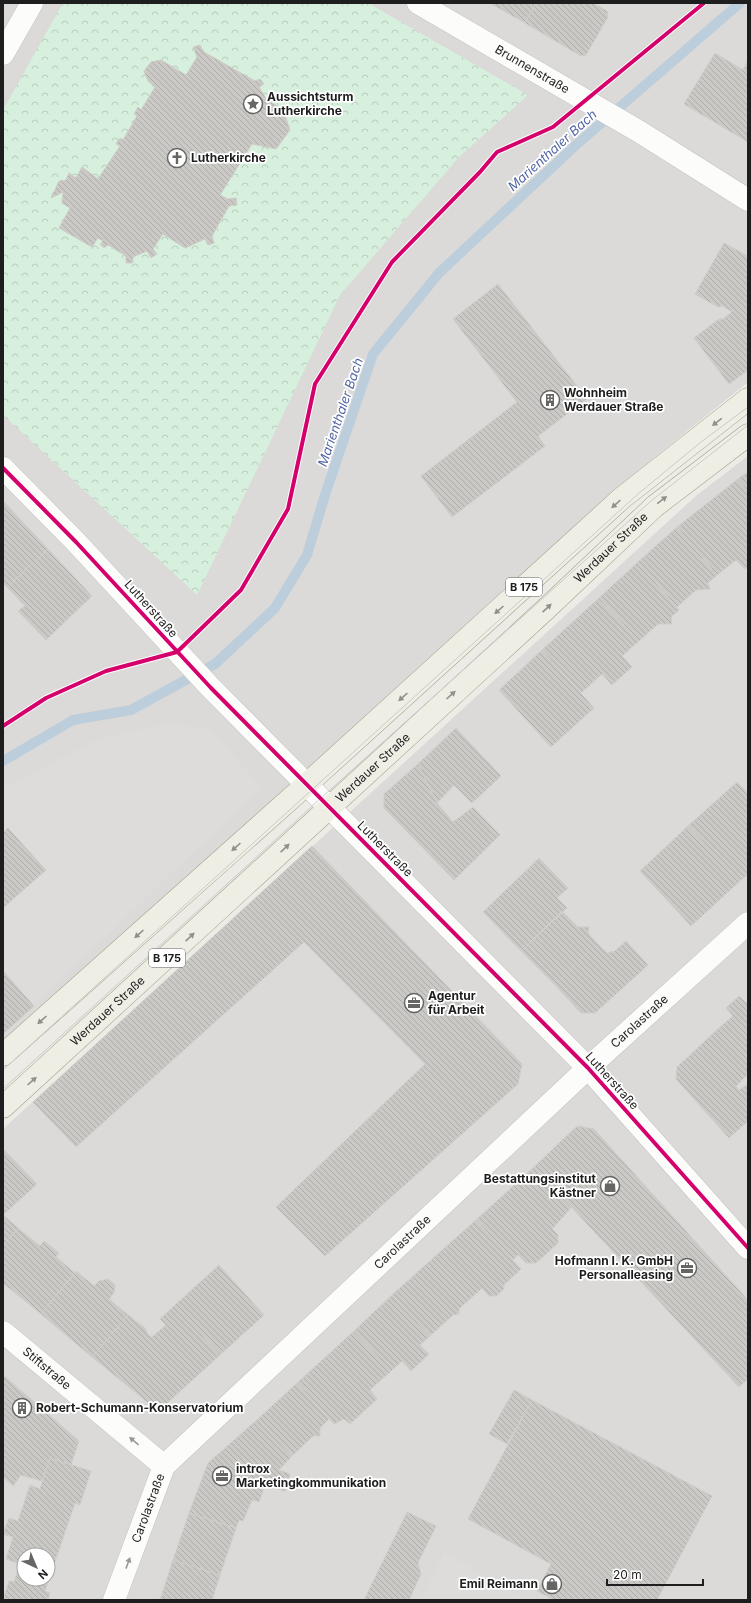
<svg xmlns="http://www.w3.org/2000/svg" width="751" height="1603" viewBox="0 0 751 1603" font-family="Inter,sans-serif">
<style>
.residential{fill:#dbdad8;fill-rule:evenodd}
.park{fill:url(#park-crowns)}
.parking{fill:#dddcda}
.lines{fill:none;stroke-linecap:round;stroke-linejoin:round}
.stream{stroke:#bccedc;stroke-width:10}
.building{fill:url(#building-back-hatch);stroke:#cfcdc8;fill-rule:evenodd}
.minor-casing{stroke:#c3c3c1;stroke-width:23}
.primary-casing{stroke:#a09e85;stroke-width:23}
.minor{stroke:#fcfcfb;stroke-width:22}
.primary{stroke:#efeee5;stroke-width:22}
.tram{stroke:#cacac9;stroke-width:1}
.cycleway-casing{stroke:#fff;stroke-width:6}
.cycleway{stroke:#d6006c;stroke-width:4}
.oneway{fill:#91908b}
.oneway2{fill:#989898}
.labels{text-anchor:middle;stroke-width:3.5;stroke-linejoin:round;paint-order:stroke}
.shield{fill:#fff;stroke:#626262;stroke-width:1}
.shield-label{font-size:11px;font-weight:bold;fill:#1e1e1e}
.street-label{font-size:12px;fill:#1e1e1e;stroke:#fff}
.poi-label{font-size:12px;font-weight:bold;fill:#1e1e1e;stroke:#fff;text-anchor:start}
.water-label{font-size:13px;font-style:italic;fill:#5266a5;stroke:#fff}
</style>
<defs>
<pattern id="park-crowns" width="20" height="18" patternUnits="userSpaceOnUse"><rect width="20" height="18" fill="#d7f0dd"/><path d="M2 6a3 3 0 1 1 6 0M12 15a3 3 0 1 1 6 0" fill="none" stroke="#b8cdbd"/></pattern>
<pattern id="building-back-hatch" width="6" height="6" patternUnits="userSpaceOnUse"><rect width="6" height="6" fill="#cac9c6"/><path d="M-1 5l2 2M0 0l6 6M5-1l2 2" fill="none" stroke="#adacaa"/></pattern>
</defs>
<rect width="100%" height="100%" fill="#ecebe6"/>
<!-- residential -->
<path class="residential" d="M3 3H748V382L614 490 3 1047Z
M748 456V1600H3V1129L697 495ZM24 1555H48V1579H24Z"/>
<!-- park -->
<path class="park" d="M63 3H368L528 95 459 157 340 295 197 595 3 415V110Z"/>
<!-- parking -->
<path class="parking" d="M166 724 210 729 261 787 34 1006 3 971V908L45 870 3 823V788L98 739Z
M444 1552 527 1600H421Z"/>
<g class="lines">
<!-- stream -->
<path class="stream" d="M3 761 73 720 131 710 215 664 275 608 307 555 325 495 373 354 439 273 576 145 740 3"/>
</g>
<!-- building -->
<path class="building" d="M490 3H536L525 23Z
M536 3H593L607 11 608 17 586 55 581 56 525 23Z
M200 45 204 52 255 81 260 79 264 84 259 87 267 100 283 109 290 130 276 149 252 144 220 195 228 199 236 198 237 205 229 206 212 236 214 243 208 245 205 239 185 248 163 234 153 249 157 254 151 258 147 251 133 257V263H126V256L108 245 104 248 100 244 103 241 98 238 92 247 59 228 70 208 62 203 63 192 51 198 59 181 66 180 69 173 76 178 82 167 98 179 120 146 116 144 120 138 123 140 137 116 134 114 138 107 141 110 155 87 148 81 144 71 151 62 161 60 186 75 197 57 193 47Z
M715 53 743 70 748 60V142L684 104Z
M724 243 746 255V256L748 258V370L729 384 694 338 719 319H723L732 312 723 306 718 307 695 294Z
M498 284 587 399 538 436 545 446 452 517 421 476 517 402 453 319Z
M748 472V492L738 479Z
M738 479 748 492V566L745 569 736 560 717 575 677 527Z
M3 501 48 549 7 587 3 583Z
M677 527 717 575 708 583 710 589 696 590 677 607 638 562Z
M48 549 92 596 46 640 18 611 25 606 7 587Z
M638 562 679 610 671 617 672 624H658L639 641 599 598Z
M599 598 639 641 622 656 632 667 612 685 602 674 581 693 542 650Z
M542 650 594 708 551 747 499 690Z
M456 728 501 776 472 803 454 785 437 803 418 764Z
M418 764 437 803 453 822 473 807 500 835 454 880 384 808V794Z
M737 782 748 793V874L740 881 688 826Z
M688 826 740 881 691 926 640 871Z
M8 828 46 870 3 908V833Z
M312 846 522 1064 518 1084 325 1256 276 1207 425 1064 304 942 76 1147 33 1102Z
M539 858 568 888 557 898 567 908 521 951 483 912Z
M562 911 578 927H589L588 933 597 943 555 985 521 951Z
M626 941 648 965 595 1013H581L555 985 597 943 607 953 615 951Z
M3 971 34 1006 3 1034Z
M739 996 746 1003 748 1001V1057L720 1027 733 1016 726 1008Z
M720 1027 748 1057V1074L736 1086 739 1090 748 1084V1121L729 1138 676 1079 677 1067Z
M577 1126 594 1129 748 1300V1379L739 1387 534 1167Z
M3 1149 37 1184 3 1215 18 1228 3 1246Z
M534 1167 572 1207 552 1229 558 1235V1243L536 1263H526L518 1255 513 1260 476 1220Z
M476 1220 521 1269 504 1285V1289L496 1296H489L482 1288 469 1300 431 1260Z
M18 1228 40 1246 44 1241 59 1253 56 1257 75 1273 41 1314 3 1283V1246Z
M431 1260 469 1300 459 1309V1314L453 1315 430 1336 392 1295Z
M219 1265 264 1315 220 1355 175 1305Z
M76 1271 94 1286 99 1281 108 1279 115 1285 114 1293 109 1299 128 1315 92 1357 41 1314Z
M392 1295 430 1336 420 1345 429 1354 411 1371 402 1361 391 1371 354 1331Z
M175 1305 220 1355 165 1405H151L92 1357 128 1315 145 1328 148 1335 152 1337 166 1325 160 1319Z
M354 1331 391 1371 370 1390 377 1399 350 1424 344 1419 334 1424 297 1383Z
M3 1375 79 1441 71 1465 50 1458 42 1481 21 1475 13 1486 3 1477Z
M297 1383 329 1419 320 1428V1436H313L292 1456 258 1419Z
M514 1390 532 1400 507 1444 489 1434Z
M532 1400 712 1496 657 1600H554L537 1591 551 1564 468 1519Z
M258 1419 292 1456 279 1470 290 1474 285 1491 265 1485 259 1502 252 1500 243 1521 239 1520 236 1528 189 1513 208 1463Z
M50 1458 91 1471 80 1505 75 1503 45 1591 50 1593 48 1600H3L9 1581 14 1582 20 1564 6 1559 13 1537 3 1534 9 1518 18 1521 30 1485 40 1489ZM24 1555H48V1579H24Z
M407 1512 436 1526 418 1563 421 1574 409 1600H364Z
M189 1513 236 1528 220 1575 173 1560Z
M173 1560 220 1575 212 1600H160Z"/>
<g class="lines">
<defs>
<g id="minor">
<path id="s1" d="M418 3 640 132 748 200"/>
<path d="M3 54 32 3"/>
<path d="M3 468 76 542 211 688 588 1068 748 1248"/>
<path id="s2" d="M3 1332 164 1466"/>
<path id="s3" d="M114 1600 164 1466 588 1068 748 923"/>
</g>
<g id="primary">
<path d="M3 1055 307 784 622 498 748 399"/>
<path id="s4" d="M3 1107 546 609 655 506 748 435"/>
</g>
</defs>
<!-- minor casing -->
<use href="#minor" class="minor-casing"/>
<!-- primary casing -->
<use href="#primary" class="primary-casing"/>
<!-- minor -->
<use href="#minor" class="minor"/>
<!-- primary -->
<use href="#primary" class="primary"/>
<!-- tram -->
<path class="tram" d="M3 1070 638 494 701 442 748 407
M3 1089 321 798 651 501 748 425"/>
<defs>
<path id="cycleway" d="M3 468 76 542 211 688 588 1068 748 1248
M3 726 46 698 106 671 177 652 241 590 288 509 315 384 392 262 480 172 497 152 553 127 704 3"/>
</defs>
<!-- cycleway casing -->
<use href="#cycleway" class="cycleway-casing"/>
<!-- cycleway -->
<use href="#cycleway" class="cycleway"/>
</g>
<!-- one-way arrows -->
<defs><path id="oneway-solid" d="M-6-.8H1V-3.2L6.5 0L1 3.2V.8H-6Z"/></defs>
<g class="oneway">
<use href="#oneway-solid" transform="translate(717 422) rotate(142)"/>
<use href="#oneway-solid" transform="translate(662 500) rotate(-37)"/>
<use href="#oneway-solid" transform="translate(616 504) rotate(138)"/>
<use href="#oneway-solid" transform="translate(547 608) rotate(-43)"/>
<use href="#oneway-solid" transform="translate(499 610) rotate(138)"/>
<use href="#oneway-solid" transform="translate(451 695) rotate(-42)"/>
<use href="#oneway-solid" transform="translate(403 697) rotate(138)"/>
<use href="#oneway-solid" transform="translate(236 847) rotate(138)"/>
<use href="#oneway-solid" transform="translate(285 848) rotate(-43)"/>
<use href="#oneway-solid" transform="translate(139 934) rotate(138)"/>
<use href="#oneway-solid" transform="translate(190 937) rotate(-43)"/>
<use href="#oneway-solid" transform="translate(42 1020) rotate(138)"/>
<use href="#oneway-solid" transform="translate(32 1081) rotate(-42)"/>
</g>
<g class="oneway2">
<use href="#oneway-solid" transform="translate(134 1441) rotate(-140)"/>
<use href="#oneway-solid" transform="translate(128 1563) rotate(-70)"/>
</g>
<!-- icons -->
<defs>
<symbol id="sight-ring" viewBox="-11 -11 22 22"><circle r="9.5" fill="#fff" stroke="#666664" stroke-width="1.5"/><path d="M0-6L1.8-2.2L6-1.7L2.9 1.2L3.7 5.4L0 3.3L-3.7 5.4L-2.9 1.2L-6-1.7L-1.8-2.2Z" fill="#666664"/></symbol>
<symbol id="church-ring" viewBox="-11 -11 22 22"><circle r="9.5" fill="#fff" stroke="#666664" stroke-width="1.5"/><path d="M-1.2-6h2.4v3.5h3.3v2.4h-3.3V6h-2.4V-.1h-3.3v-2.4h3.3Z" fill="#666664"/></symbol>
<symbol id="building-ring" viewBox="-11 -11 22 22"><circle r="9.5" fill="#fff" stroke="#666664" stroke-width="1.5"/><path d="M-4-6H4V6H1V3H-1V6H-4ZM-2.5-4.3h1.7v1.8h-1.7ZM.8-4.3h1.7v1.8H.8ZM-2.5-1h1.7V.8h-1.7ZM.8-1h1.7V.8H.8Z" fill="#666664"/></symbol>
<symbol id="office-ring" viewBox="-11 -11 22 22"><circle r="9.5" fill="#fff" stroke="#666664" stroke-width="1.5"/><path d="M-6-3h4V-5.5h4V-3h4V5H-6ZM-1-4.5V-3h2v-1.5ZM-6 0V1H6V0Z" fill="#666664"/></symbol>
<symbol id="shop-ring" viewBox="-11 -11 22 22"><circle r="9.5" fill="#fff" stroke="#666664" stroke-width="1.5"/><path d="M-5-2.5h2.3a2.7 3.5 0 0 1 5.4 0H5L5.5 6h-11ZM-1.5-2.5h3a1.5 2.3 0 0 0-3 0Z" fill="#666664"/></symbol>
</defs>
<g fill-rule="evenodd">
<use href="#sight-ring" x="242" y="93" width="22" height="22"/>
<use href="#church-ring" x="166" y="147" width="22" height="22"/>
<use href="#building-ring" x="539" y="389" width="22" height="22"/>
<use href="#office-ring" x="403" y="992" width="22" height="22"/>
<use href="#shop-ring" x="599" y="1175" width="22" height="22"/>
<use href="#office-ring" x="676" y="1257" width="22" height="22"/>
<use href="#building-ring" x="11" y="1397" width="22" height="22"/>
<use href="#office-ring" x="211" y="1465" width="22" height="22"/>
<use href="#shop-ring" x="541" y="1573" width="22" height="22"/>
</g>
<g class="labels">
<!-- shield labels -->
<g class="shield">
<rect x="506" y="578" width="36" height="18" rx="3"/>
<rect x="149" y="949" width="36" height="18" rx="3"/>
</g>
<g class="shield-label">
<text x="524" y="591">B 175</text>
<text x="167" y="962">B 175</text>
</g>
<!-- street labels -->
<g class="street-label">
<text dy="4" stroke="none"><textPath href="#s1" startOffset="132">Brunnenstraße</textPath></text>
<text dy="4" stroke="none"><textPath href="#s4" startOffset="826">Werdauer Straße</textPath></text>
<text transform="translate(151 609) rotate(48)" y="4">Lutherstraße</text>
<text dy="4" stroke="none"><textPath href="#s4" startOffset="502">Werdauer Straße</textPath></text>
<text transform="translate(385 849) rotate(45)" y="4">Lutherstraße</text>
<text dy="4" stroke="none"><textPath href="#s4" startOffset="142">Werdauer Straße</textPath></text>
<text dy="4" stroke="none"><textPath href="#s3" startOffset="794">Carolastraße</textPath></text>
<text transform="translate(612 1081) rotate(48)" y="4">Lutherstraße</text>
<text dy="4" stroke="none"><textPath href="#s3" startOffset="470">Carolastraße</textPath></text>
<text dy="4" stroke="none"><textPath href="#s2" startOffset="57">Stiftstraße</textPath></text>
<text dy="4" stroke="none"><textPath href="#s3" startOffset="98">Carolastraße</textPath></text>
</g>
<!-- poi labels -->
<g class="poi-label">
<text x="267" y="101">Aussichtsturm<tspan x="267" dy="14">Lutherkirche</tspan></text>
<text x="191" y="162">Lutherkirche</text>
<text x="564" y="397">Wohnheim<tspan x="564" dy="14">Werdauer Straße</tspan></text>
<text x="428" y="1000">Agentur<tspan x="428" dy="14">für Arbeit</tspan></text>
<text x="596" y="1183" text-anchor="end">Bestattungsinstitut<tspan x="596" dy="14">Kästner</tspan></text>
<text x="673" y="1265" text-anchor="end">Hofmann I. K. GmbH<tspan x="673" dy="14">Personalleasing</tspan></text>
<text x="36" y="1412">Robert-Schumann-Konservatorium</text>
<text x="236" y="1473">introx<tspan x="236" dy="14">Marketingkommunikation</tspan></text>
<text x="538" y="1588" text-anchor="end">Emil Reimann</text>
</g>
<!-- water labels -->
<g class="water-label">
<text transform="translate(552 150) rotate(-42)" y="5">Marienthaler Bach</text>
<text transform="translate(340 412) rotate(-71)" y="5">Marienthaler Bach</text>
</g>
</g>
<!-- border -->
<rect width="751" height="1603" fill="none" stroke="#1e1e1e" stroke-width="8"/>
<!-- north arrow -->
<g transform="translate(36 1567) rotate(136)"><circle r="19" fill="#ffffff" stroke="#a5a5a5"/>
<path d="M0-3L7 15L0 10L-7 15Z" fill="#666664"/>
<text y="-6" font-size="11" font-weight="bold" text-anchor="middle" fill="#1e1e1e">N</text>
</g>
<!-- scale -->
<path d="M607 1579v6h96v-6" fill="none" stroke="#1e1e1e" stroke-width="2"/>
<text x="613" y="1579" font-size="12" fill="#1e1e1e" stroke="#ffffff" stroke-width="3" paint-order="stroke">20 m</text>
</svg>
